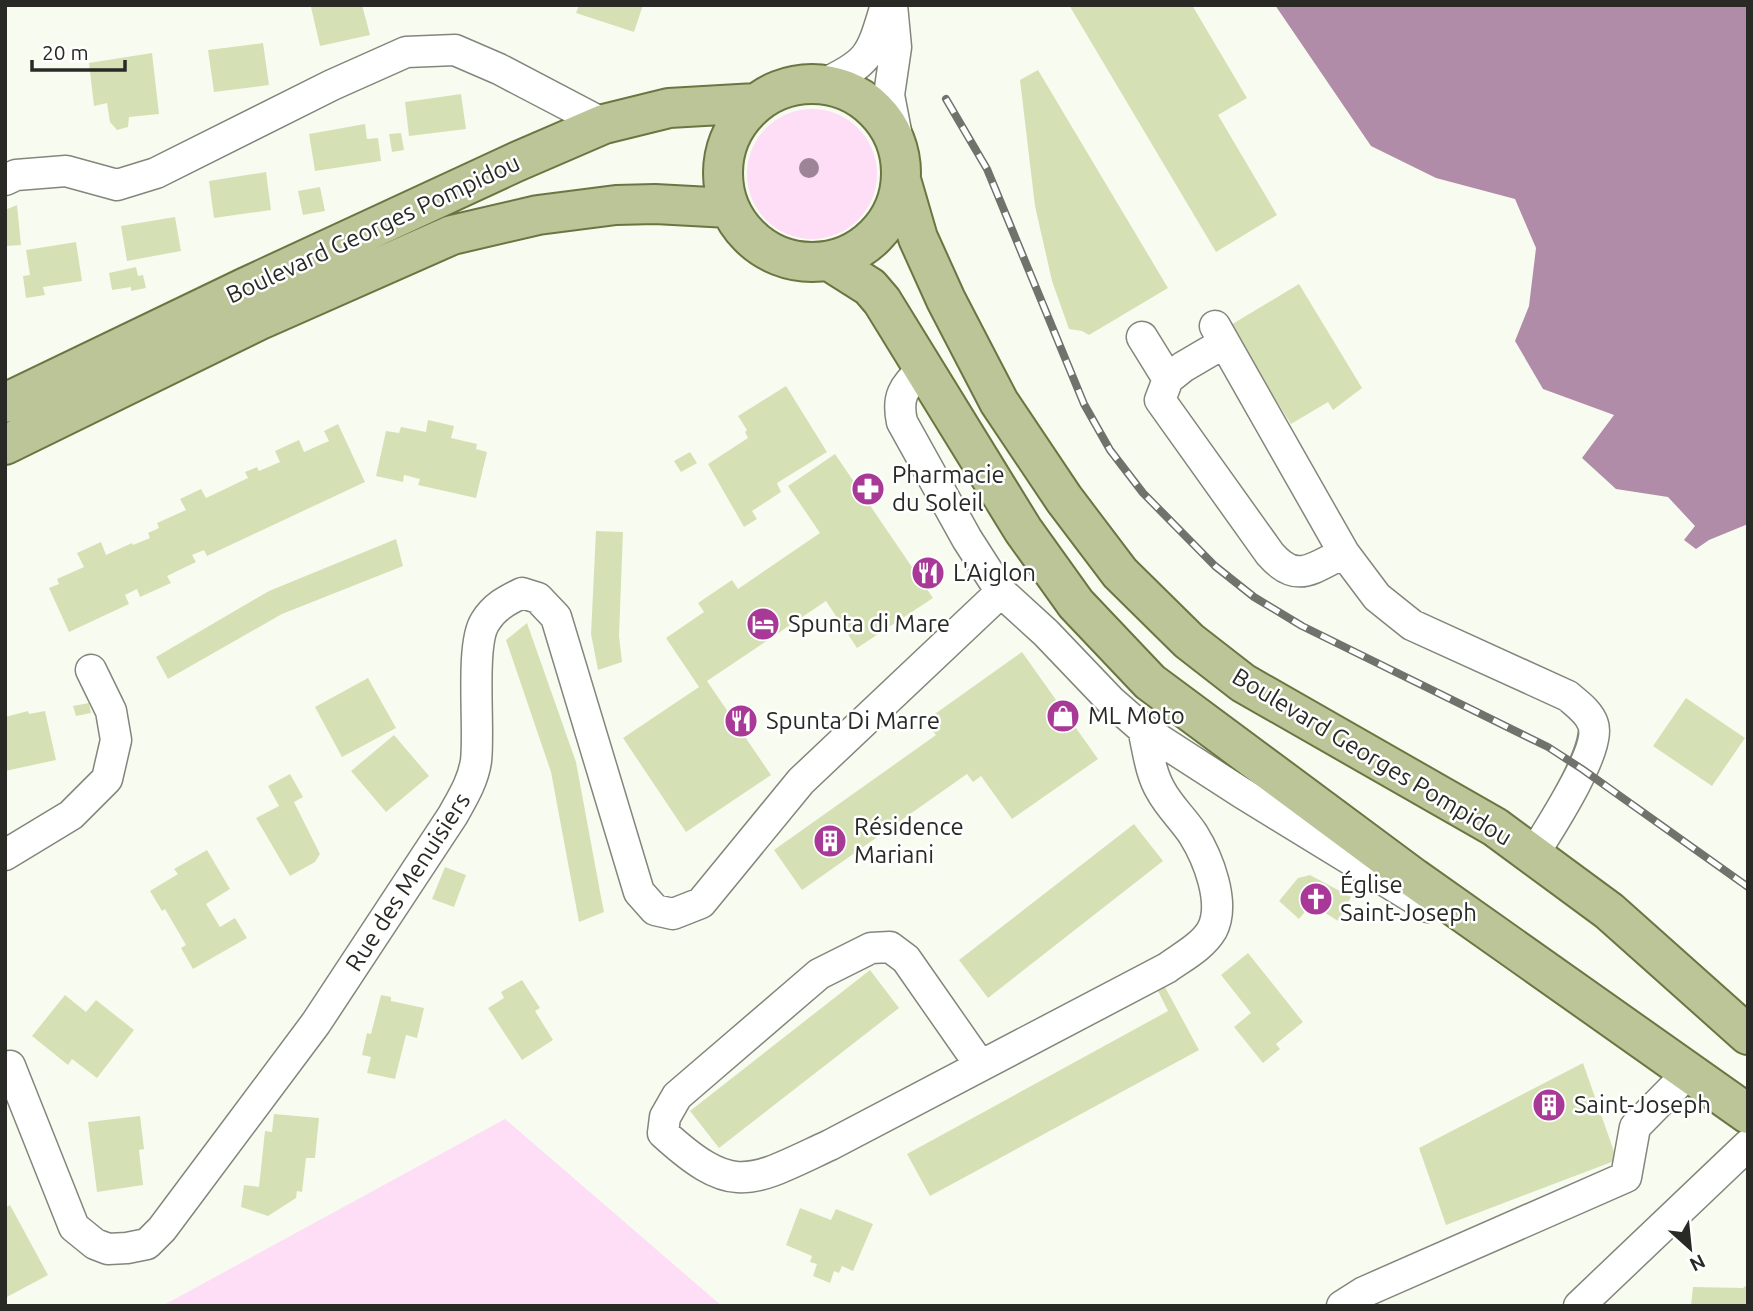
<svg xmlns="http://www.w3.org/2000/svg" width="1753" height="1311" viewBox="0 0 1753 1311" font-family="Ubuntu,sans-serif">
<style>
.green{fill:#feddf6}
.water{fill:#b18ca9}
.building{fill:#d5e1b5}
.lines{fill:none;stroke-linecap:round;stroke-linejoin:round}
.minor-casing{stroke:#82867b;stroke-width:33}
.major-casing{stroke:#6a7642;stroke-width:42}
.minor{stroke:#fff;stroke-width:30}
.major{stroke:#bbc597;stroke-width:38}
.rail-casing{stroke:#70726b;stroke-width:8}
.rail{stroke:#fff;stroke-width:5;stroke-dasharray:16;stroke-linecap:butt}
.tree{fill:#9d8595}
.labels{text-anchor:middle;stroke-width:5;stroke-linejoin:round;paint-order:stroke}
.street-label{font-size:24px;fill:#292a26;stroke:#fff}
.poi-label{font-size:24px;fill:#292a26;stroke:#fff;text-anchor:start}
</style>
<rect width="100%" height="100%" fill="#f8fcf0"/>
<!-- green -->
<path class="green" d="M747 174a65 65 0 1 1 130 0a65 65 0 1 1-130 0Z
M505 1119 722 1306H162Z"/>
<!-- water -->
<path class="water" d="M1275 5H1748V524L1709 540 1696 549 1684 540 1695 526 1668 497 1616 489 1582 458 1614 415 1543 389 1515 341 1529 306 1536 248 1515 199 1436 178 1371 146Z"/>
<!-- building -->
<path class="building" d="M319 5H362L370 35 320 46 311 7Z
M579 5H643L634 32 576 13Z
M1069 5H1192L1247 98 1218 115 1277 215 1216 252Z
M263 43 269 85 214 92 208 50Z
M152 53 159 114 129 117 128 127 117 130 110 122 107 103 94 106 89 63Z
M1038 70 1168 288 1089 335 1082 331 1069 329 1052 281 1035 206 1020 80Z
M461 94 466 129 409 136 405 102Z
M365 124 367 139 378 138 381 161 315 171 309 134Z
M401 133 404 150 392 152 389 134Z
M266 172 271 210 214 218 209 181Z
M320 187 325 211 303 215 298 191Z
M17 205 21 245 5 246V210Z
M175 217 181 251 127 261 121 226Z
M76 242 82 281 43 287 45 295 26 298 23 276 30 275 26 250Z
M136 267 138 276 143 275 146 288 131 291V287L112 290 109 273Z
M1299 284 1362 388 1333 410 1328 402 1291 424 1229 326Z
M786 386 827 452 777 483 781 492 752 511 757 519 744 527 708 464 748 438 745 432 747 430 738 416Z
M428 420 454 426 451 438 477 444 476 449 487 452 476 498 418 485 420 479 404 475 403 482 376 476 386 431 399 433 401 427 426 432Z
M338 424 365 482 207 556 204 550 192 555 196 562 167 576 171 583 140 597 137 589 125 595 129 604 69 632 49 588 59 584 57 579 84 567 77 553 101 542 106 555 132 543 133 545 150 538 148 533 159 528 157 523 186 510 180 499 201 489 206 498 248 478 245 472 257 467 259 471 280 462 275 451 299 440 304 452 329 441 324 431Z
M690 452 697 463 681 472 674 461Z
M835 454 933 598 857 648 826 601 707 681 771 775 686 832 623 738 699 687 666 638 704 612 698 603 732 580 738 589 820 533 788 486Z
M596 531 623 532 619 636 622 662 598 670 591 634Z
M396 539 403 566 282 614 168 679 156 657 269 591Z
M527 623 576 762 601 897 604 912 579 922 551 772 506 640Z
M1022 652 1098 759 1012 819 981 776 973 782 967 774 802 890 774 850 936 735 925 721Z
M368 678 396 728 342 757 315 707Z
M1686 698 1745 738 1712 786 1653 746Z
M89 703 91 713 76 716 73 706Z
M28 711 29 714 45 711 56 760 5 771V717Z
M394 735 429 776 386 812 351 771Z
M290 774 303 797 294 802 320 854 315 862 290 876 256 818 279 806 268 786Z
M1134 824 1163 861 988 998 959 960Z
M207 850 230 889 206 904 220 927 235 918 247 938 193 969 181 948 186 945 165 909 162 911 150 891 178 874 174 869Z
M445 867 466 875 454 907 432 899Z
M1310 875 1351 897 1338 921 1311 904 1299 919 1279 901 1298 878Z
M1248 953 1303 1022 1276 1044 1280 1049 1263 1063 1234 1027 1251 1013 1221 975Z
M870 970 899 1008 719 1148 690 1111Z
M522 980 540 1008 535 1011 553 1040 522 1060 488 1008 504 998 501 992Z
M1165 987 1199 1050 930 1196 907 1154 1168 1011 1158 991Z
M65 995 86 1012 96 1000 134 1030 97 1078 72 1059 68 1065 32 1036Z
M381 995 391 997V1001L424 1008 417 1038 406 1035 395 1079 367 1073 371 1057 362 1055 367 1033 371 1034Z
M1583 1063 1617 1160 1446 1225 1419 1148Z
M274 1114 319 1118 315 1158H306L302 1192 297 1191 296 1198 268 1216 241 1207 244 1185 259 1187 265 1131 272 1132Z
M140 1116 144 1149 139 1150 143 1185 97 1192 88 1122Z
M10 1205 48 1275 5 1298V1208Z
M800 1208 831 1220 836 1209 873 1224 853 1271 842 1266 839 1273 834 1271 830 1283 813 1276 817 1264 810 1262 812 1256 786 1245Z
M1748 1284V1306H1691L1693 1287 1743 1288Z"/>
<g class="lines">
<defs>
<path id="minor" d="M892 5 896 47 889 95 900 152
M823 84C871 62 871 54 886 5
M5 180 16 175 66 171 117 185 156 173 332 85 406 52 455 50 499 69 604 124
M1215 326 1344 553 1377 597 1412 625 1568 696C1577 704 1589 712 1593 724 1602 749 1548 831 1533 855
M1142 337 1168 379
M1224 343 1183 367 1168 379 1160 400 1270 554C1297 585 1312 568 1344 553
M924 367C905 387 896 394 902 422L967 539 1001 592 1046 633 1111 701 1143 729 1242 793 1428 907
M5 855 71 815 107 779 116 740 111 711 91 670
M980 1065 906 959 890 947 871 948 819 974 677 1096 665 1117 663 1133C734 1198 750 1182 830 1145L1167 968C1182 957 1202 947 1212 930 1226 903 1208 858 1193 834 1183 819 1169 806 1161 791 1150 773 1148 749 1143 729
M10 1066 74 1227 95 1244 108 1249 127 1248 147 1244 162 1229 316 1023 453 815C463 797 473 781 476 761 480 729 470 645 485 622 494 607 507 600 522 593L538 598 556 617 639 892 655 910 673 914 701 903 801 781 1001 592
M1342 1306 1364 1292 1626 1177 1635 1127 1688 1073
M1579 1306 1748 1145"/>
<path id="major" d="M723 173a89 89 0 1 1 178 0a89 89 0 1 1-178 0Z
M902 183 918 238 946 300 999 402 1064 499 1120 573 1189 641 1243 683 1495 827 1609 911 1748 1035
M829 261 870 287 882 301 1023 530 1076 604 1150 682 1414 878 1748 1114
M5 403 246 287 516 162 604 124 669 108 756 103
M5 445 262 319 452 235 538 215 616 205 655 204 729 208"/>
</defs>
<!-- minor casing -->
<use href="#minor" class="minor-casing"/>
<!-- major casing -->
<use href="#major" class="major-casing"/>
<!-- minor -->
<use href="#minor" class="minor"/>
<!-- major -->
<use href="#major" class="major"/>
<defs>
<path id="rail" d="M946 99 987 169 1084 404 1110 450 1143 493 1215 566 1254 597 1302 626 1548 747 1582 769 1748 887"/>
</defs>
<!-- rail casing -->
<use href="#rail" class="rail-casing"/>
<!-- rail -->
<use href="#rail" class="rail"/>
</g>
<!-- trees -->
<circle class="tree" cx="809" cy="168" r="10"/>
<!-- icons -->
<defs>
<symbol id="pharmacy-disc" viewBox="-11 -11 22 22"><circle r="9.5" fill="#a83996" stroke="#fff"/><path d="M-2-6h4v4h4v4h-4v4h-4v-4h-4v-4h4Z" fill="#fff"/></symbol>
<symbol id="restaurant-disc" viewBox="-11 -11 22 22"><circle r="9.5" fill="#a83996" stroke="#fff"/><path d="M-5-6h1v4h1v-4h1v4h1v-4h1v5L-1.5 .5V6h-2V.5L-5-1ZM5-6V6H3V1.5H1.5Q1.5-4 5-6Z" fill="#fff"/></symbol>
<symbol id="hotel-disc" viewBox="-11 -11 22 22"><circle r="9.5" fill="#a83996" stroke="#fff"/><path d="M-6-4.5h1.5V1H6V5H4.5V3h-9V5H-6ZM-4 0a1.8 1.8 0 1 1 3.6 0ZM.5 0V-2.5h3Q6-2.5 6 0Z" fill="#fff"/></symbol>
<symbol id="shop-disc" viewBox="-11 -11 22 22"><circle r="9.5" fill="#a83996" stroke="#fff"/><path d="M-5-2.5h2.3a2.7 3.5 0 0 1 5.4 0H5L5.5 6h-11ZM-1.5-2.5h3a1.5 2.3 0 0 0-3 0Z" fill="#fff"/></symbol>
<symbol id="building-disc" viewBox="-11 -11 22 22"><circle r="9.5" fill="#a83996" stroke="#fff"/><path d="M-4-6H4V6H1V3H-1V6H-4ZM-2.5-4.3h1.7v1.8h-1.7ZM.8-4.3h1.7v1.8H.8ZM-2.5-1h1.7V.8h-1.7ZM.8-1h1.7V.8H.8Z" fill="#fff"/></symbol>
<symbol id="church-disc" viewBox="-11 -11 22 22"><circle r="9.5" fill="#a83996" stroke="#fff"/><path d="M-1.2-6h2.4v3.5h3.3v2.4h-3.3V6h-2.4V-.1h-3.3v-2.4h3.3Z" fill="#fff"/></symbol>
</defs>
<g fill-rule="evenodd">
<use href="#pharmacy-disc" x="849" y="470" width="38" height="38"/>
<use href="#restaurant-disc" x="909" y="554" width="38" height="38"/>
<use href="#hotel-disc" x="744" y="605" width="38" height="38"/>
<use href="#shop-disc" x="1044" y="697" width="38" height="38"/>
<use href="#restaurant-disc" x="722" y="702" width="38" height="38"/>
<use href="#building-disc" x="811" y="822" width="38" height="38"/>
<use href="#church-disc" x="1297" y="880" width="38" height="38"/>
<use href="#building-disc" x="1530" y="1086" width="38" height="38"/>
</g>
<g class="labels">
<!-- street labels -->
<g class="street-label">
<text transform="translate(373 229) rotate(-25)" y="8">Boulevard Georges Pompidou</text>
<text transform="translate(1372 757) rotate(31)" y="8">Boulevard Georges Pompidou</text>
<text transform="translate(408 882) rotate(-57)" y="8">Rue des Menuisiers</text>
</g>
<!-- poi labels -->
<g class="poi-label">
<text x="892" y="483">Pharmacie<tspan x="892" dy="28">du Soleil</tspan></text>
<text x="953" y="581">L'Aiglon</text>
<text x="788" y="632">Spunta di Mare</text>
<text x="1088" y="724">ML Moto</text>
<text x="766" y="729">Spunta Di Marre</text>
<text x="854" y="835">Résidence<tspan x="854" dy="28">Mariani</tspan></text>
<text x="1340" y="893">Église<tspan x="1340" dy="28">Saint-Joseph</tspan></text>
<text x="1574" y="1113">Saint-Joseph</text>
</g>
</g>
<!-- border -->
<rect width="1753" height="1311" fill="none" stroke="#292a26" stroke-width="14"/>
<!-- north arrow -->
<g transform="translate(1690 1248) rotate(153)" stroke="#ffffff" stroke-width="5" paint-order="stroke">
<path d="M0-5L12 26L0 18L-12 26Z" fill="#292a26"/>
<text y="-10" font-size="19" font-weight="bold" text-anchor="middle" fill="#292a26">N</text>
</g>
<!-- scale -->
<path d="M32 60v10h93v-10" fill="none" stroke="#292a26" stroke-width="3.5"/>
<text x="42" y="60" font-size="21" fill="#292a26" stroke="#ffffff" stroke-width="5" paint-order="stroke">20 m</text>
</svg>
